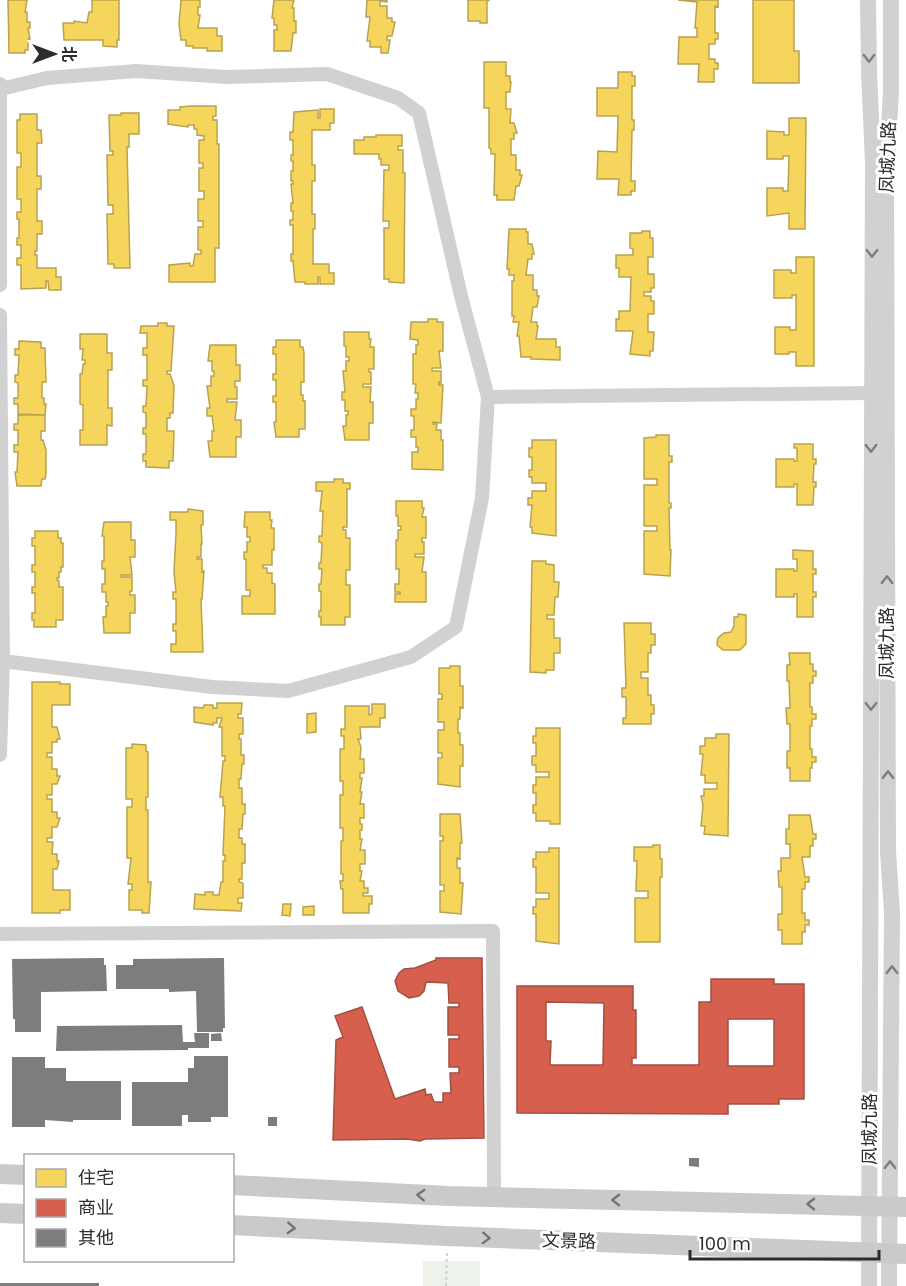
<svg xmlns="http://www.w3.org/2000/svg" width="906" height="1286" viewBox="0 0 906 1286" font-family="Poppins,'Noto Sans SC',sans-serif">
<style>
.green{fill:#edf3ea}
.homes{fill:#f6d55c;stroke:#b9a24e;stroke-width:1.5}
.shops{fill:#d6604d;stroke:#a35043;stroke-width:1.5;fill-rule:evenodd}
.building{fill:#7d7d7d}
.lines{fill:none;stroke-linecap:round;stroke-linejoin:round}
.path{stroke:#d1d1d1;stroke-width:2;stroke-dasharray:3 3;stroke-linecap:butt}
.minor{stroke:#d1d1d1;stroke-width:14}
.tertiary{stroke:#d1d1d1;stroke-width:16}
.secondary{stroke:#cacaca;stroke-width:20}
.oneway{stroke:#7e7e7e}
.oneway2{stroke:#737373}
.labels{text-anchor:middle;stroke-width:6;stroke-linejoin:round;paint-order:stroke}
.street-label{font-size:18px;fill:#2c2c2c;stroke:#fff}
</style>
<rect width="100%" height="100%" fill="#fff"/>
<!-- green -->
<path class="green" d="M423 1261H480V1286H423Z"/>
<!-- homes -->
<path class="homes" d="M8 0H27L25 12H27V22H30V28H28L30 39H28V50H25V53H9Z
M92 0H119V40H117V47L103 46V40H64L63 23H74V21L87 23 89 12H92Z
M181 0H200V7H198V15H200L198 28H217V36H222V51H207V48H193V46H186V40H181L179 24Z
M274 0H294L292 8H294V21H296V33H293L291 51H274V30H277V25H274V18H272Z
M367 0H387V2L380 1V6H387V18H392V22H395L392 36H387V40H390L388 53H381V47H370V41H367L370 17H366Z
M468 0H489L487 2V23H480V21H468Z
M678 0H718V7L715 6V33H718V39H715V44H709V59H715V63H718V69H714V82H698L699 64H678L679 37H697V28H695L697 2Z
M753 0H794V51H799V83H753Z
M484 62H506V76H510V82H511L510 92H506V109H511L510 123H514L517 133H514V139H511V155H516V170H520V175H522L519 186H516L514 200H497V195H494L495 154H491V149L489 148V108H484Z
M618 72H632V76H635V86H632V120H634V130H632L631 181H635V191H631V195H618L619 179H597L598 151 617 152 618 116H597V88H618Z
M191 106H216V116H213V120H217V144H219V248H215V282H169V265L190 263V266H193L195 254H201V250H198V227H203V221H198V199H204V191H199V168H203V163H199V140H204V136L197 135V129H194V125H188V127L168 124V110H180V107Z
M320 109H334V123H330V130H312V165H315V181H312V214H315V229H313V264H329V273H334V284H320V277H318V284H305V282H295L293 261H291V254H293V225H290V220H293V211H291V203H293L291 184H293V181H291V171H293V161H291V155H293V140H290V132H293L294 112 318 110V118H320Z
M121 113H139V134H129V147H127L130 268H114V264H108L107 214H113V205H108L107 155H113V151H110L109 115H121Z
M20 114H37V130H41L42 143H37V176H41V189H37V221H42V234H37V251H35V255H37V268H56V277H61V290H49L48 281H46V288L21 289V265H17V258H21V245H17V238H19V219H17V212H21V199H17V167H21V153H17V120H20Z
M789 118H806L805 229H789V213L767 216V188H783V191H788L789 156H783V159H767V131L784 132V135H789Z
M376 135H402V146H398V150H403V173H405L404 283 389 282V279H384V228H389V221H383L384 170H389V165H381V159H379V154H354V140H364V137H376Z
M509 229H526V232H528V244H532L534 254H532V259H528L526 275H533V290H537V296H539L537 307H533L531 322H537V326H538L536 339H556V347H560V360L531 359V357H521L519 336H517L519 322H513L514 316H512V281H514V275H509V269H507Z
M642 231H650V238H653V257H648V274H654V288H651V292H644V296H651V301H654V314H648V332H654L653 351H650V356L630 354 633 331H616V319H619V311H630L631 277H619V268H616V255H633V249L630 248V233H642Z
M796 257H814V366H796V352H789V354H775V327H790V330H796V295H792V298H774V270H791V273H796Z
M428 319H437V322H443V351H439L441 368H432V371H441V383L439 382V385H443L441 423 433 422V424H437L436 430H441V440H443V470L412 469V452H418V447H416V437H411V430H414V416H411V409H416V399H418V393H415L416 384H413V354H416V345H418V340L410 339 411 322H428Z
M158 323H167V326H174L171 371H167V374H170L174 385 173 413H170V418H167V431H174L173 461H169V468L146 467V461H143V454H146V434H143V428H146V413L143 412V406H146L147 386H143V380H147V355H143V348H147V333H140L141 326H158Z
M344 332H369V339H371L370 347H374V369H369V372H371V384H363V387H371L370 402H373V423H369V440H345L343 426H346V415H348V411H345V400H342V392H345L343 371H346V361H349V357H346V346H344Z
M80 334H107V353H112V370H108V408H112V426L107 425V445H80V430H83V405L80 404V374H82L83 364H85V360H82L83 349H80Z
M276 340H300V347H303L304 353V382H301V395H303V401H305V429H299V437H276L274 422H276V402H273V396H276V380H273V374H276V354H273V347H276Z
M19 341 41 342V348H45L46 382H42V398H44V404H46L45 415 18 414V404H14V398H18V383L15 382V375H18L19 355H15V349H19Z
M210 345H236V365H240V381H235V387H237V399H227V402H237L235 420H241V437H236V457H210L208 441H212V431H214L212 416H207V408H210L207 386H211V376H214V371H212V361H208Z
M18 415H45V431H41V440H43L46 450V474L45 479H42L41 486H17L15 472H17L18 452H14V445H18V430H14V424H18Z
M656 435H669V456H672V462H669V503H671V508H669L670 550H671L670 576 644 574V531H657V526H644V485H657V479H644V438L656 437Z
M532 440H556V536L532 533V527H530L532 505H528V498H532V491H546V483H532V477H529V470H532V457H529V448H532Z
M794 444H813V459H816V464H814L813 482H816V487H814L813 505H797V484H794V487H776V459H794V461H797V448H794Z
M334 479H343V483H350V489H347V527H343V530H346V538H350V570H346V585H350V617H345V625H321V617H319V611H321V591H319V584H321L322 569H319V563H321L322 543 319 542V536H322L323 511H320L322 491H316V482H334Z
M396 501H422V508H424L422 517H426V538H422V542H424V554H415V557H424L422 572H426V602H395V594H400V592H395V584H399V569H396V540H398V530H401V526H398V516H396Z
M188 509 203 511V525H201L202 544H201V557H197V559H202V572L204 571 202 599H201L203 652H171V644H176V631H173V624H176V599H173V592H176L174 572 176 533V520H170V512H188Z
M245 512H270V520H272L271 528H274V550H272V565H263V568H267V573H272V583L275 584V614H242V596H250V590H246V559H244V552H247V542H250V537H247V527H244Z
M104 522H131V540H135V557H130L132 575H121V577H132V591H130V595H135V613H130V633H104L103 617H106V606H108V602H106V592H102V584H105V569H102V561H104V536H102Z
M35 531H58V538H61V543H63V567H61V572H59V578H57V580L59 581V587H63V620H56V627H34V620H32V613H35V593H32V587H35V572H32V565H35V546H32V538H35Z
M793 550 813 551V569H816V574H813V592H816V597H813V617H797V594H794V597H776V569H794V571H797V559H793Z
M532 561H546V564L554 565V582H559L558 597H555L554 615H547V619H554V638H560V653H554V670H546V673L530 672Z
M738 614 746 615V644L740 650H723L717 645 718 638 724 633 731 632 734 626V617H738Z
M624 623H651V634H655V645H651V653H648V672H641V678H648V695H651V705H654V714H651V724H623V718H626V697H622V688H626Z
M789 653H810V664H813V671H816V676H813V683H810V707H812V714H816V719H812V726H810V749H812V757H816V762H812V768H810V781H790V768H787V751H790V724H787L786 708H790L789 681H787V665H790Z
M450 666H460V686H463V708L460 707V719H458V733H460V745H463V766H460V787L438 784V758H442V753H438V730H444V722H438V699H442V694H439V668H450Z
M32 682H60V684H70V705H52V727H57L60 739H57V742H52V753H47V757H52V769H57V776H60L57 784H52V795H47V799H52V812H57V818H60L57 827H52V838H47V842H53L52 854H57V861H59L57 869H53V890H70V910H60V913H32Z
M217 703H242L241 714H238V718H243V734H239V739H241V755H244V764H242L241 779H239V788H242V804H245V814H243L242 829H239V838H242V844H245V863H242V879H239V882L243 883V898H238V903H242L241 911 194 909 195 894 205 895V892H213V895H219L221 882H223V861H225V855H223L225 806H223V797H220L223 761H225V756H222V727H219L222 718H217V723H213V725L194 722V707L203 708 204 705H213V708H217Z
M372 704H385V718H380V727H360L361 739H358L361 747 360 759H364V773H360V778H362L360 792H362L360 804H364V818H360V824H362V830H360V839H362L360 850H365V864H360V871H362L360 881H364V888H368V893H363V896H372V904H369V913H343V889H341L340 881H343V874H341V841H343V828H340V795H343V781H340V749H344V736H341V729H345V706H369V715L372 714Z
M316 713V732L307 733V714Z
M536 728H560V824H550V821H536V813H533V805H536V793H533V785H536V777H549V772H536V765H532V756H536V743H533V736H536Z
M716 734H729L728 836 704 834 705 826H701L703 805 701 796H704V789H717V783H705V775H701L703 754H700V746H705V738H716Z
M132 744 146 745V751L148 752V797H146V810H148V882H151L149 913H142V910H129V890H132V884H128L131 858H127V807H132V799H126V748H132Z
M440 814H460L462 843H460V859L457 858V868H460V883H463L461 914 440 912V891H444V885H440V841H443V836H440Z
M789 815H810L813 834H816V839H813V846H810V857H802L805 877H809V882H805V889H802V913H805V920H809V925H805V932H802V944H782V930H778V914H782V887H779L778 871H781V858H790V844H786V829H789Z
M653 845H660V859H662V877H660V942H635V898H648V891H636L637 861H634V847H653Z
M549 848H559V944L536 941V914H533V907H536V899H549V893H536V867H533V859H536V852H549Z
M283 904H291L290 916 282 915Z
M314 906V915H303V907Z"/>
<!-- shops -->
<path class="shops" d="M436 958H482L484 1138 425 1139 420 1141 407 1139 333 1140 336 1040 343 1037 335 1016 362 1007 395 1099 425 1089 426 1095 431 1094 434 1102H443V1093H451L450 1073H459V1067H449V1039H459V1035H448V1007H459V1003H449L448 983 426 982 424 991 419 996 409 998 398 991 395 981 399 973 404 969 415 968 436 960Z
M711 979H774V984H804V1099H779V1104H728V1114L517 1113V986H633V1010H636V1058H632V1065H699V1002H711ZM546 1002 604 1003 603 1065H550L551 1041H546ZM728 1019H774V1066H728Z"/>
<!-- building -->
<path class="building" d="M104 958V965H106L107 991 41 992V1032H15V1019H13L12 959Z
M224 958 225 1028H223V1032H197L196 991 169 992V989H116V965H133V959Z
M182 1025 183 1042H195L194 1033H209V1048H188V1050L56 1051 57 1026Z
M221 1033 222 1041H211V1034Z
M194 1056H228V1117H211V1122H188V1115H182V1126H132V1082H188V1068H194Z
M12 1057H45V1068H66V1081H121V1120H73V1122L45 1120V1127H12Z
M268 1117H277V1126H268Z
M689 1158H699V1167L689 1166Z
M0 1283H99V1286H0Z"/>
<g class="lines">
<!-- path -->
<path class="path" d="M446 1286 447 1250"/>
<!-- minor -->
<path class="minor" d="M0 84V285
M1 89 47 78 136 71 227 77 327 74 398 98 419 113 461 296 488 397 482 498 456 627 411 657 288 691 212 687 3 661
M0 315 3 661 0 755
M488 397 871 393
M0 934 493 931 494 1197"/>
<!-- tertiary -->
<path class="tertiary" d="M868 0 869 72 873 162 869 1286
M889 1286 892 913 888 851 886 176 891 92V0"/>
<!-- secondary -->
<path class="secondary" d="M0 1174 26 1175
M232 1185 448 1196 906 1207
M0 1213 26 1214
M232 1225 447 1236 906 1254"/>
</g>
<!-- one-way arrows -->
<defs><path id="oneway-chevron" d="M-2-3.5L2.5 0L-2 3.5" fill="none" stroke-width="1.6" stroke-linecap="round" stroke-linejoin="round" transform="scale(1.5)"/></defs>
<g class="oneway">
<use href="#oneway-chevron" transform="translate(869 58) rotate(90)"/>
<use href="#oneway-chevron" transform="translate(872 253) rotate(91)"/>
<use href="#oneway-chevron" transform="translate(871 448) rotate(90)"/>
<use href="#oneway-chevron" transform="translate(887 580) rotate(-90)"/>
<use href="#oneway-chevron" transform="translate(871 706) rotate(90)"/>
<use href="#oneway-chevron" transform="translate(888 775) rotate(-90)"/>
<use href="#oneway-chevron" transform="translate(892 970) rotate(-90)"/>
<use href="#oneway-chevron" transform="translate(890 1165) rotate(-90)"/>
</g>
<g class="oneway2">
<use href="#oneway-chevron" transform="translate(421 1195) rotate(-177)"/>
<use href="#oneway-chevron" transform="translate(616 1200) rotate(-179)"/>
<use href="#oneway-chevron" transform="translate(811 1204) rotate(-179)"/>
<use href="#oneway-chevron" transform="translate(291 1228) rotate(3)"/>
<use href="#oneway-chevron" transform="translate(486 1238) rotate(2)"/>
</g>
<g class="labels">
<!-- street labels -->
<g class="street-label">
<text transform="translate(888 157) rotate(-88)" y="6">凤城九路</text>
<text transform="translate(887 643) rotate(-90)" y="6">凤城九路</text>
<text transform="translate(870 1129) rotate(-90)" y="6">凤城九路</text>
<text transform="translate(569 1241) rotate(2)" y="6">文景路</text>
</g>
</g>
<!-- legend -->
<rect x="24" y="1154" width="210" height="108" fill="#ffffff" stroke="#ababab" stroke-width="1.5"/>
<rect x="36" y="1169" width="30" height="18" fill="#f6d55c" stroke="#ababab" stroke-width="1.5"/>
<text x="78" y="1184" font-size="18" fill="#2c2c2c">住宅</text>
<rect x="36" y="1199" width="30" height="18" fill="#d6604d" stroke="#ababab" stroke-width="1.5"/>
<text x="78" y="1214" font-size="18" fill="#2c2c2c">商业</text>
<rect x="36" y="1229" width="30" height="18" fill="#7d7d7d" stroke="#ababab" stroke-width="1.5"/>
<text x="78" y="1244" font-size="18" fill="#2c2c2c">其他</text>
<!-- north arrow -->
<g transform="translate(54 54) rotate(90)" stroke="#ffffff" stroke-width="4.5" paint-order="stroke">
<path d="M0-4.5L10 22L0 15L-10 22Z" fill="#2c2c2c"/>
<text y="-9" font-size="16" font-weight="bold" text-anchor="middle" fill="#2c2c2c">北</text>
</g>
<!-- scale -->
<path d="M690 1250v9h189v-9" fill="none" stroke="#2c2c2c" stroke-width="3"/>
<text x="699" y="1250" font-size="18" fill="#2c2c2c" stroke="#ffffff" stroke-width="4.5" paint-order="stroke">100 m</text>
</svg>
